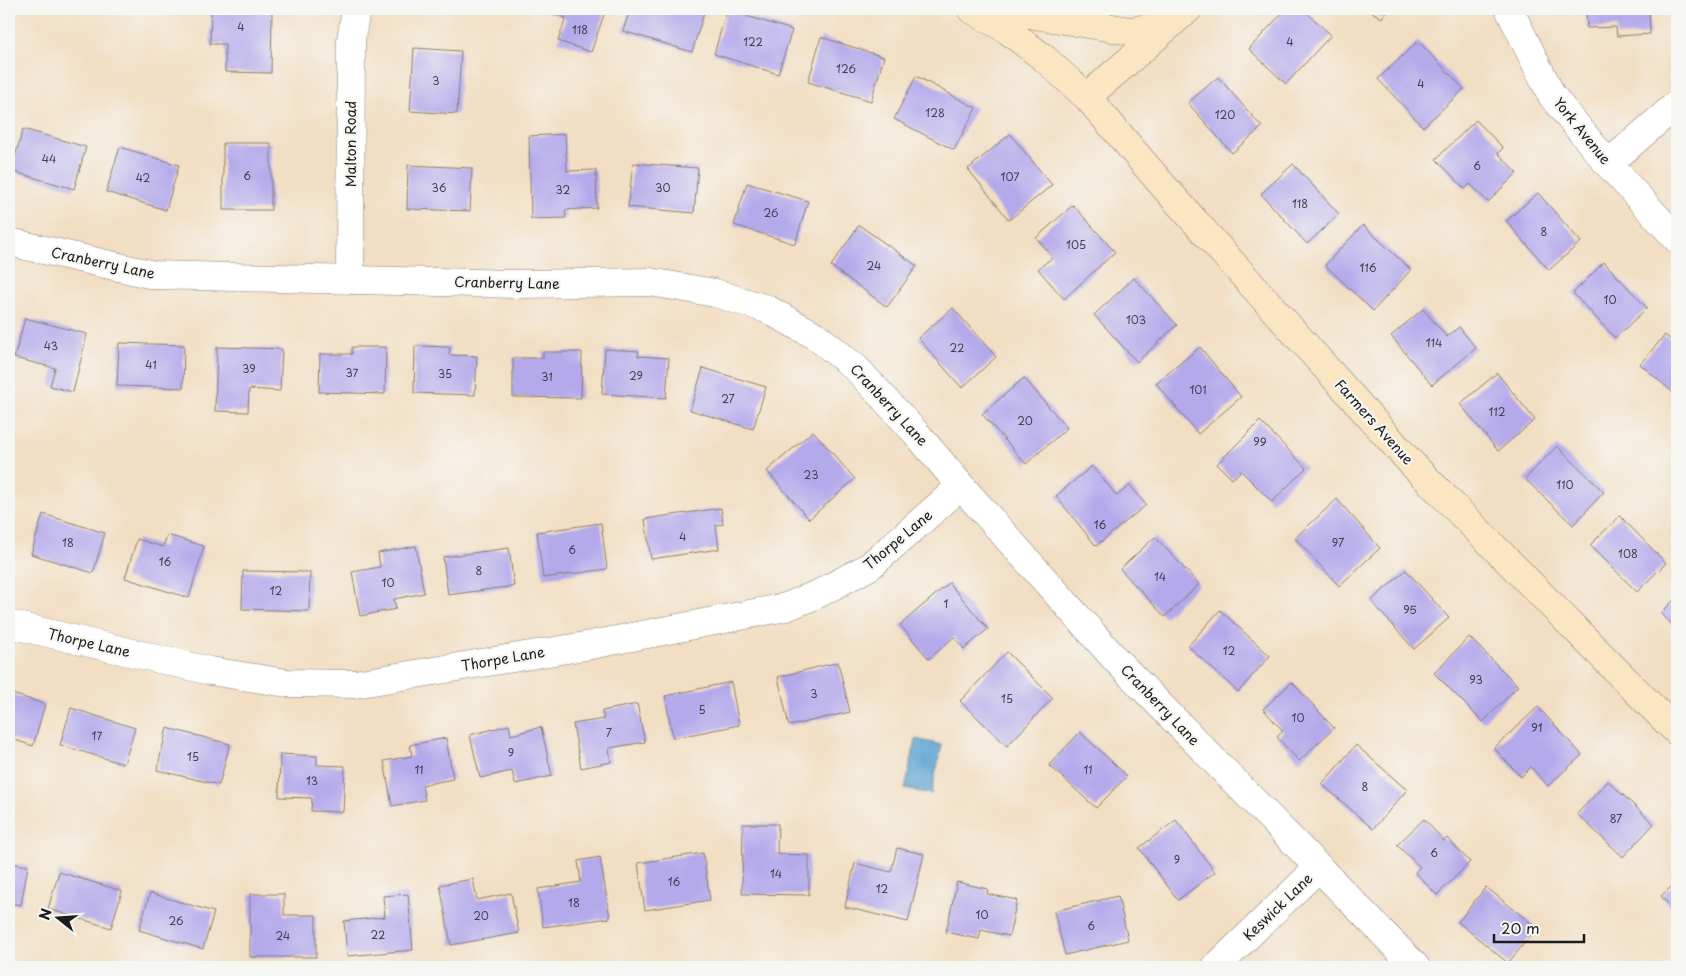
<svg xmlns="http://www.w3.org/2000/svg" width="1686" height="976" viewBox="0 0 1686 976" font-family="'Playpen Sans',sans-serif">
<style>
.water{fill:#5aa2d1;stroke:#3b5f76}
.building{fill:#b3a9eb}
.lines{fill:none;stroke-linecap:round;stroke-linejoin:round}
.street-casing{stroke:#877d6f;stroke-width:29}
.secondary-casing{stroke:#877d6f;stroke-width:29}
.street{stroke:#fff;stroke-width:28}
.secondary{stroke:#fbe6c4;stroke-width:28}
.labels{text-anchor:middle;stroke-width:4.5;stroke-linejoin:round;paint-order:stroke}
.number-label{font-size:11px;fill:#423f50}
.street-label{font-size:14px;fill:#1c1c1c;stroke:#f6f6f2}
</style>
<rect width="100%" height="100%" fill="#f6f6f2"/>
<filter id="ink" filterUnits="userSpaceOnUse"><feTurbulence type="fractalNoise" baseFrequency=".02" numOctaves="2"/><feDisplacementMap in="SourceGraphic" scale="10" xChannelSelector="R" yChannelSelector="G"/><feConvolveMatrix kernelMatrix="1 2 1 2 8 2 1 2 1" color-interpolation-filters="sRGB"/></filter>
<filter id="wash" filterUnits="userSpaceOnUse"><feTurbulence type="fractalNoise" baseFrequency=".0096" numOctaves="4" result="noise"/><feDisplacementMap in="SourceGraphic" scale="20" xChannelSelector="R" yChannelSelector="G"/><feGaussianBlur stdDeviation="1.12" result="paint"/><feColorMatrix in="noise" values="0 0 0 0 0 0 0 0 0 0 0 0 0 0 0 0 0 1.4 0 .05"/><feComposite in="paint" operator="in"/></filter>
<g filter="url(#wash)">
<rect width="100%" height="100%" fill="#f2dec2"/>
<!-- water -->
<path class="water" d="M916 739 942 745 931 794 905 789Z"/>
<g id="blocks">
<!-- building -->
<path class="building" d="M211 9 272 10 271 73 225 72V44H210Z
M540 9H606L591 52 558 41 566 18Z
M630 9H705L692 52 623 31Z
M1286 9H1303L1331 35 1286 84 1249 49Z
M1367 9H1388L1382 18Z
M1586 9H1649L1650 34 1617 36 1616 27 1587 28Z
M727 10 792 30 778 74 714 54Z
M821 37 884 57 871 101 808 82Z
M1418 41 1464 89 1423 127 1378 79Z
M414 48 461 51 457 114 410 111Z
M916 76 976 108 954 150 894 119Z
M1218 77 1262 127 1232 153 1188 103Z
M1476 120 1503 148 1498 153 1517 173 1488 202 1470 184 1465 189 1436 159Z
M23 129 86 147 74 189 11 171Z
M565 134 567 171 596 170 597 208 565 210 566 218 531 219 529 136Z
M1010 134 1052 185 1009 220 968 169Z
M223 143H271V210H223Z
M120 147 179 165 166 210 106 192Z
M633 163 698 168 694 213 628 207Z
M1293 164 1339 214 1307 244 1261 194Z
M408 165 472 168 470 211 407 209Z
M747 183 808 201 795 244 734 225Z
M1538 193 1581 242 1549 270 1506 221Z
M1073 205 1115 252 1064 299 1038 269 1053 257 1036 238Z
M859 225 917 266 887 307 831 266Z
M1363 225 1411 270 1373 311 1325 265Z
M1604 262 1647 308 1615 338 1573 293Z
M1134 278 1177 325 1137 362 1094 315Z
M953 308 996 357 962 388 918 338Z
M1423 309 1447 337 1459 327 1476 348 1432 385 1391 336Z
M25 318 87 334 73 392 50 386 55 368 14 358Z
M1665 335 1677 345V396L1640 364Z
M119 343 184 345 183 388 117 386Z
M415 346 450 347 449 355 477 356 475 395 414 393Z
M217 347 282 349 280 391 249 389 248 412 215 411Z
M352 347H386L385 394 319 392 320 354H352Z
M1200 347 1241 397 1198 434 1156 383Z
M605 349 639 351 638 356 669 358 666 398 602 394Z
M543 352H582L581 398 513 397V358H543Z
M703 368 766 387 753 429 690 410Z
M1497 373 1535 420 1498 451 1460 404Z
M1024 378 1067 428 1026 464 982 414Z
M1260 421 1306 468 1272 502 1241 471 1232 479 1217 464Z
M813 431 855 479 809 519 767 471Z
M1557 446 1604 492 1573 525 1525 479Z
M1092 466 1117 496 1130 485 1146 505 1096 546 1056 496Z
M1337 499 1380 548 1339 586 1295 538Z
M721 508 723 524 716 525 719 549 651 559 645 519Z
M43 514 105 533 93 573 31 554Z
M1620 516 1666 563 1637 592 1590 545Z
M601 523 607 569 543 578 537 532Z
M167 535 204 546 189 598 125 578 137 539 163 547Z
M1155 537 1199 584 1165 617 1120 569Z
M416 546 424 593 394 599 396 609 360 616 352 572 380 567 378 553Z
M509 548 514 586 448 595 443 557Z
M1406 570 1449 618 1414 649 1371 601Z
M243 571 310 572 309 611 242 609Z
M949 583 988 629 964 649 954 637 929 659 900 625Z
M1677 597V630L1661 613Z
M1220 610 1270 656 1238 692 1188 646Z
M1469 637 1518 686 1483 722 1434 673Z
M1007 652 1053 698 1007 746 960 701Z
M838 662 850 712 789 726 778 677Z
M731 682 739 725 673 738 665 696Z
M1292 682 1334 728 1299 761 1277 737 1283 731 1263 709Z
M9 693 45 704 33 746 9 738Z
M637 704 645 742 609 748 611 762 581 768 573 724 604 719 602 711Z
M1538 707 1582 755 1548 786 1531 767 1521 777 1494 748Z
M71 708 135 728 124 764 60 745Z
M509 725 511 735 541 727 552 776 515 784 512 771 480 778 470 735Z
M167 728 230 744 219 785 157 770Z
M1080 732 1127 776 1096 808 1049 765Z
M446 738 453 779 422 785 425 800 392 806 384 761 412 756 410 745Z
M1356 745 1407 790 1373 829 1322 784Z
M280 754 317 756V765L345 766 343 812 311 811 312 798 279 797Z
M1608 781 1654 824 1623 857 1577 814Z
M1424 819 1444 841 1447 838 1470 862 1437 895 1415 872 1420 867 1397 845Z
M1176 820 1215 872 1178 900 1139 848Z
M743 824H778L777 854 809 855V895L742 894Z
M897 848 924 854 908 922 845 907 855 863 891 872Z
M703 853 710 900 645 910 638 863Z
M600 857 610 918 543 927 538 889 581 882 578 861Z
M9 863 28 866 21 905 9 903Z
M59 872 122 891 111 928 48 909Z
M473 879 477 900 511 893 519 933 451 945 440 885Z
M957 882 988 889 987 894 1017 900 1009 936 981 930 979 939 946 932Z
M1677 882V914L1661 896Z
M1486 887 1537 928 1508 963 1458 922Z
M150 893 214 912 203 949 139 930Z
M250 894H284V915H316V957H250Z
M408 894 413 950 347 956 344 921 385 917 383 896Z
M1118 896 1128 940 1065 955 1054 911Z"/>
</g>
</g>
<g filter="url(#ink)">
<use href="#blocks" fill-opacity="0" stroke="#877d6f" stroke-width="1"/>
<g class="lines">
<defs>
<path id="street" d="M1509 9 1552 96 1608 164 1677 239
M1608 164 1677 104
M9 242 154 275 517 284 650 282 715 293 767 309 816 336 857 369 916 433 961 486 1116 660 1416 967
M350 280 351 40 356 9
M9 624 210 671 287 683 355 684 591 645 786 607 818 594 870 566 961 486
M1216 967 1319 867"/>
<path id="secondary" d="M971 9 1006 29 1045 59 1087 97 1166 189 1412 464 1677 732
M1000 9 1130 31 1171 24
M1087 97 1188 9"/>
</defs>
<!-- street casing -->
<use href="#street" class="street-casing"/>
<!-- secondary casing -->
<use href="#secondary" class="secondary-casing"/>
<!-- street -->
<use href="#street" class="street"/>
<!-- secondary -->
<use href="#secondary" class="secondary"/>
</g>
</g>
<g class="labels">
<!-- number labels -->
<g class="number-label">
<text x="241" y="31">4</text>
<text x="580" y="34">118</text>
<text x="753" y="46">122</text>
<text x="1290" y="46">4</text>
<text x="846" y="73">126</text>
<text x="436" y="85">3</text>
<text x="1421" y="88">4</text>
<text x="935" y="117">128</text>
<text x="1225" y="119">120</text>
<text x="49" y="163">44</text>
<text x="1477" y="170">6</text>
<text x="247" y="180">6</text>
<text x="1010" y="181">107</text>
<text x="143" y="182">42</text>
<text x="439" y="192">36</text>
<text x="663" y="192">30</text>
<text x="563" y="194">32</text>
<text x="1300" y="208">118</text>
<text x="771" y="217">26</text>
<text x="1544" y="236">8</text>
<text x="1076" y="249">105</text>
<text x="874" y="270">24</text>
<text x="1368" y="272">116</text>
<text x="1610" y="304">10</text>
<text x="1136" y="324">103</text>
<text x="1434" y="347">114</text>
<text x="51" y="350">43</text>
<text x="957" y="352">22</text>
<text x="151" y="369">41</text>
<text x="249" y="373">39</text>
<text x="352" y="377">37</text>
<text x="445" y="378">35</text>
<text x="636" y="380">29</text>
<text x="547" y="381">31</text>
<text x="1198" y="394">101</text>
<text x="728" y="403">27</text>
<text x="1497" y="416">112</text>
<text x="1025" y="425">20</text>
<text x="1260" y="446">99</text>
<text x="811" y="479">23</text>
<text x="1565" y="489">110</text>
<text x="1100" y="529">16</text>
<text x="683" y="541">4</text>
<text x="68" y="547">18</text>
<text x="1338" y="547">97</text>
<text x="572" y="554">6</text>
<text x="1628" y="558">108</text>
<text x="165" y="566">16</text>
<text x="479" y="575">8</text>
<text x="1160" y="581">14</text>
<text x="388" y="587">10</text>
<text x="276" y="595">12</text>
<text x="946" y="608">1</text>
<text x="1410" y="614">95</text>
<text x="1229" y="655">12</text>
<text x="1476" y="684">93</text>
<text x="814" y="698">3</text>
<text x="1007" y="703">15</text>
<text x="702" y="714">5</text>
<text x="1298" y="722">10</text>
<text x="1537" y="732">91</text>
<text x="609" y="737">7</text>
<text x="97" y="740">17</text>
<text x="511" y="757">9</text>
<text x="193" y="761">15</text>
<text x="419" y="774">11</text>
<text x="1088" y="774">11</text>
<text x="312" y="785">13</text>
<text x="1365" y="791">8</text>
<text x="1616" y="823">87</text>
<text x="1434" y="857">6</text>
<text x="1177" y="864">9</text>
<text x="776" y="878">14</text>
<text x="674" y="886">16</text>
<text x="882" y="893">12</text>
<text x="574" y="907">18</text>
<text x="982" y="919">10</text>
<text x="481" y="920">20</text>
<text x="176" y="925">26</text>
<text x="1091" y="930">6</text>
<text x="378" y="939">22</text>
<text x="283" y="940">24</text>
</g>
<!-- street labels -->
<g class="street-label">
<text transform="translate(1582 131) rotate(51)" y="5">York Avenue</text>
<text transform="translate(351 144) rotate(-90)" y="5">Malton Road</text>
<text transform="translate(103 263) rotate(12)" y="5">Cranberry Lane</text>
<text transform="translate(507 283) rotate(1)" y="5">Cranberry Lane</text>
<text transform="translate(889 405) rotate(47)" y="5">Cranberry Lane</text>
<text transform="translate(1374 422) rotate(48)" y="5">Farmers Avenue</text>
<text transform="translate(898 540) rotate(-40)" y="5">Thorpe Lane</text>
<text transform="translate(89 643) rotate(13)" y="5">Thorpe Lane</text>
<text transform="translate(503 659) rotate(-10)" y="5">Thorpe Lane</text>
<text transform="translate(1160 705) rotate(46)" y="5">Cranberry Lane</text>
<text transform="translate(1278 907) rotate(-44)" y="5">Keswick Lane</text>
</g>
</g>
<!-- margin -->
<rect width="1686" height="976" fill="none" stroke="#f6f6f2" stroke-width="30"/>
<!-- north arrow -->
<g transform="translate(58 918) rotate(287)" stroke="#f6f6f2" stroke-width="4" paint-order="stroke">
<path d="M0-4L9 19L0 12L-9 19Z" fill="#1c1c1c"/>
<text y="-8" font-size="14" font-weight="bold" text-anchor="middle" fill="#1c1c1c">N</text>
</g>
<!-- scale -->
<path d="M1494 934v8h90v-8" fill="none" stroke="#1c1c1c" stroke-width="2.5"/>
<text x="1501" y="934" font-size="15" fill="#1c1c1c" stroke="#f6f6f2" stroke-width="4" paint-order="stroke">20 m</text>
</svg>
